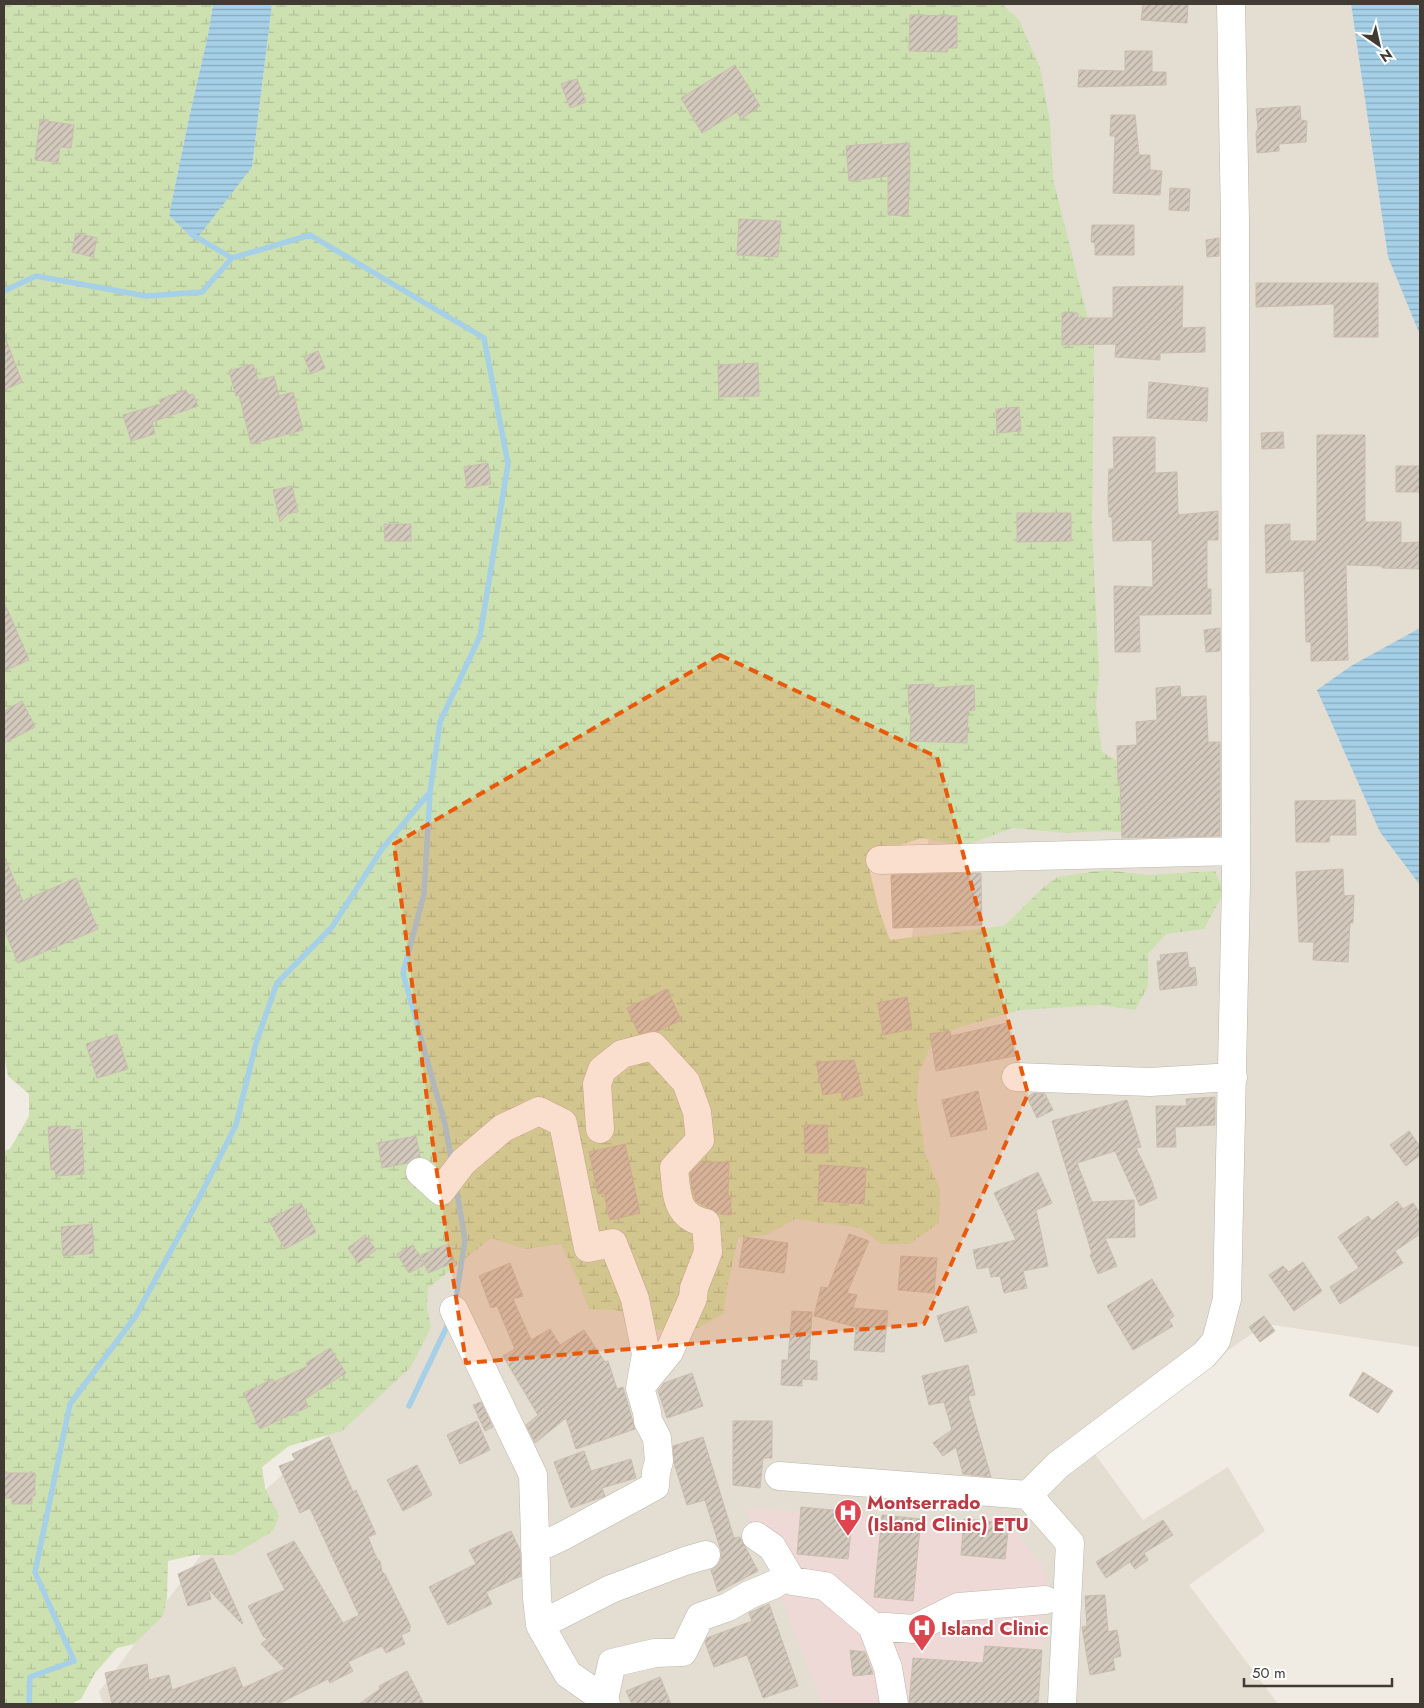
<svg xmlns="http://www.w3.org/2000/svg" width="1424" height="1708" viewBox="0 0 1424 1708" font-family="Jost,sans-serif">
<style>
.residential{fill:#e3ddd2}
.medical{fill:#efd9d7}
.wetland{fill:url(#wetland-marsh)}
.water{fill:url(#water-rules)}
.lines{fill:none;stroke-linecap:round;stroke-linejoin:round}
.stream{stroke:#a5d0e7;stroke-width:5.5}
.building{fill:url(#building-hatch);stroke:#cabdae}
.minor-casing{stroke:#bdb5aa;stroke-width:29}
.minor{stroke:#fff;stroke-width:28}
.marked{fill:#e8590c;fill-opacity:0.2;stroke:#e8590c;stroke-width:4;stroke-dasharray:10 6;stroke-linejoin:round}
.labels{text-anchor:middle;stroke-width:4;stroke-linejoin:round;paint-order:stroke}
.health-label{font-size:19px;font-weight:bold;fill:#be3a42;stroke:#fff;text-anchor:start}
</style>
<defs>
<pattern id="wetland-marsh" width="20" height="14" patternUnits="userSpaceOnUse" patternTransform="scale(1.25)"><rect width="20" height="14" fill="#cde0b0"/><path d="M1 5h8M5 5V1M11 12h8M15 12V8" fill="none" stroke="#b1c198"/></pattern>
<pattern id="water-rules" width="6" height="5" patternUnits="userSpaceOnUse" patternTransform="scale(1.25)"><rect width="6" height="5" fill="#a5d0e7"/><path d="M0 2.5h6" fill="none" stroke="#88aabc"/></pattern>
<pattern id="building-hatch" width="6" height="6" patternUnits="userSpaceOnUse" patternTransform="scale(1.25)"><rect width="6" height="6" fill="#d3c9bd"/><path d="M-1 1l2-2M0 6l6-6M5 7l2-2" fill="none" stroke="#ada49a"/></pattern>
</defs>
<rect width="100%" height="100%" fill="#f0ebe3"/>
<!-- residential -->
<path class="residential" d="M879 4H1351L1388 257 1420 335V1347L1266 1324 1089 1446 1143 1520 1228 1467 1265 1531 1189 1585 1278 1704H103L99 1692 219 1531 363 1403 310 1244 889 1066 936 798Z"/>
<!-- medical -->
<path class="medical" d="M746 1509 1009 1523 1047 1574 1038 1704H823Z"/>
<!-- wetland -->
<path class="wetland" d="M4 4H213L208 35 189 118 169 215 252 167 272 4H1002L1019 20 1040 68 1050 122 1053 179 1094 343 1092 529 1099 672 1096 706 1102 752 1118 761 1194 836 1103 831 1067 833 1012 828 964 846 922 838 866 856 879 910 890 940 1004 926 1045 886 1058 877 1104 870 1148 875 1215 871 1224 892 1204 929 1166 934 1148 954V986L1135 1010 1101 1005 1020 1010 960 1027 935 1037 919 1072 917 1098 925 1153 940 1190 939 1223 909 1244H881L861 1228 795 1219 766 1235 738 1238 728 1284 723 1314 696 1329 658 1330 642 1320 616 1310 589 1309 576 1276 561 1244 526 1249 491 1238 428 1288 427 1307 431 1327 411 1367 342 1431 289 1446 262 1467 265 1488 279 1516 273 1531 233 1555H194L168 1561 167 1598 163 1616 134 1644 117 1648 95 1673 81 1699 71 1704H4V1151L10 1149 29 1116V1094L8 1076 4 1054Z"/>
<!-- water -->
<path class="water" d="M213 4H272L252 167 195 241 169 215 189 118 208 35Z
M1351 4H1420V335L1388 257Z
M1420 628V885L1380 832 1317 690 1351 666Z"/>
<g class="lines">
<!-- stream -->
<path class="stream" d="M4 291 36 276 146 296 202 292 232 258
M430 792 424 894 403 973 445 1124 452 1163
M455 1304 465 1240 456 1187
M409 1406 450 1320
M29 1704 30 1677 74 1661 35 1572 70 1404 135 1317 194 1208 236 1125 256 1043 277 983 332 927 382 849 430 792 440 722 480 636 508 464 484 338 310 235 232 258 191 234"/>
</g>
<!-- building -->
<path class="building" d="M1143 4H1188L1187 23 1141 20Z
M910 15 957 16V48H947V52L909 51Z
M1125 51H1152V72H1166V85L1078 87 1079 70 1125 71Z
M735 65 760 106 741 119 737 112 702 133 681 98Z
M577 79 586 102 570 108 561 84Z
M1300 106 1301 120 1307 121 1306 142 1279 144V151L1257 153 1256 133 1258 128 1256 109Z
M1111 115H1135L1139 155H1150V170L1162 171 1160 195 1113 193 1115 136H1110Z
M40 120 74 125 71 148 60 147 58 162 35 160Z
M881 143V145L909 143 910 165 908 216 888 215V176L849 181 846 146Z
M1170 188 1190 189 1189 211 1169 210Z
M739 219 781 221 778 257 737 255Z
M1092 225H1134V255H1095V243L1091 242Z
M76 233 97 238 93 257 72 252Z
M1219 238V256L1207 257 1206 240Z
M1256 283H1378V337H1334V304L1256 307Z
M1183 286 1182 328 1205 327V352L1160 353V360L1115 357 1116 344 1062 345V313H1078V318H1113V287Z
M4 337H5L22 382 4 390Z
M318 351 325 368 311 374 304 357Z
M758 363 759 396 719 397 718 365Z
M253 364 258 380 274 376 279 396 293 392 303 430 251 444 239 395 236 396 229 371Z
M1149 382 1208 388 1207 421 1147 418Z
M186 390 188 395 193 394 198 406 152 422 155 434 131 441 123 415 161 404 159 400Z
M1019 407 1021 431 997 433 996 409Z
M1283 432 1284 448 1262 449 1261 433Z
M1317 435H1365V522H1401V543L1419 542V569L1382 568V566L1346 565 1348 660 1311 661V642H1306L1304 571 1266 573 1265 525 1290 524V541H1317Z
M1113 437H1155V473L1177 472 1178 515 1218 511V540H1207V589H1211V614L1139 615 1140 652H1115L1114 586 1153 587 1152 540 1113 541 1112 517H1109L1108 498 1109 469H1114Z
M488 463 491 484 467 488 464 467Z
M1396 466H1420V492H1396Z
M292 486 298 512 288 514 280 522 273 490Z
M1017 513H1071V541L1017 542Z
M384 524H411V541H385Z
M4 602 29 660 4 671Z
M1220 628V651L1206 652 1204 630Z
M934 684V688L974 685 975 710 968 711 967 743 910 741 911 714H909L908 685Z
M1180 686 1181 697 1206 696 1208 742H1220V836L1122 838 1120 781H1118L1117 746 1137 745 1136 722 1157 720 1156 688Z
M22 701 35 727 4 743V711Z
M1355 800 1356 835H1330L1329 842H1296L1295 801Z
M4 856 23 901 76 878 98 929 18 963 4 929Z
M1343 869 1344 896 1354 895 1353 923H1350L1348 962 1313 960 1314 942H1299L1296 872Z
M981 873 982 925 893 928 891 875Z
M1187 952 1189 968 1195 967 1197 985 1160 990 1157 961H1161L1160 955Z
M667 989 681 1020 658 1031H650L639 1034 627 1008Z
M907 997 912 1029 883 1035 878 1003Z
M1007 1023 1015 1056 936 1071 930 1034 950 1031 951 1036Z
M117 1034 128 1069 97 1078 86 1044Z
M854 1060 863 1095 843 1100 841 1092 823 1095 816 1062Z
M978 1091 987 1129 951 1137 942 1100Z
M1034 1093 1045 1094 1053 1110 1037 1118 1027 1097Z
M1215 1097V1125L1175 1127 1176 1147H1157L1156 1106H1187L1186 1099Z
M1127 1100 1141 1147 1136 1148 1151 1179 1157 1198 1140 1206 1115 1151 1077 1163 1092 1202 1134 1200 1135 1237 1105 1238 1117 1266 1098 1274 1090 1255 1092 1254 1052 1121Z
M804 1125H827L828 1153H805Z
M70 1126V1130L82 1129 84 1174 56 1176 55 1170H51L48 1127Z
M1409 1131 1420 1146V1155L1406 1166 1390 1145Z
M416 1136 420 1157H415L408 1163 382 1168 378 1143Z
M625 1144 640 1213 610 1220 604 1193 598 1194 589 1152Z
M701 1162H729L728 1196H731V1215L719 1214 696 1201 693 1192 690 1173Z
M820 1165 866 1168 864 1204 818 1201Z
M1038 1172 1052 1203 1036 1210 1048 1266 1023 1271 1027 1288 1004 1293 1000 1276 991 1277 989 1267 977 1269 973 1250 1016 1240 994 1193Z
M1397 1201 1403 1209 1413 1203 1420 1213V1234L1395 1251 1403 1263 1340 1304 1330 1287 1359 1268 1338 1237 1368 1216 1372 1221Z
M301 1203 316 1232 285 1249 269 1220Z
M92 1224 94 1253 63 1256 61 1227Z
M849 1234 869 1241 847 1293 857 1295 853 1308 888 1311 884 1352 854 1350 856 1327 814 1316 821 1287 828 1288Z
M365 1235 376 1250 358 1263 348 1248Z
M744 1237 788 1243 784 1273 739 1267Z
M448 1244 455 1262 428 1273 421 1255Z
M413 1245 424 1265 409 1273 397 1254Z
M901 1256 937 1258 934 1293 898 1290Z
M1303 1262 1322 1291 1294 1311 1269 1275 1283 1266 1289 1272Z
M510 1263 523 1296 513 1299 531 1340 550 1329 560 1345 584 1330 605 1362 608 1361 617 1389 623 1387 635 1429 576 1449 566 1418 535 1443 526 1425 538 1415 503 1356 515 1349 497 1306 491 1308 479 1276Z
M1152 1279 1174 1316 1169 1320 1173 1326 1133 1350 1107 1306Z
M968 1306 977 1332 945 1342 937 1316Z
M792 1311 812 1312 809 1360 817 1361V1380L802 1379V1386L781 1385 782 1360H788Z
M1264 1316 1275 1331 1260 1342 1249 1327Z
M330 1348 346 1373 305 1399 308 1407 260 1429 244 1393 273 1379 274 1382 308 1366 306 1363Z
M968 1365 975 1395 968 1396 991 1477 963 1474 956 1447 943 1456 933 1443 952 1430 944 1402 929 1405 922 1376Z
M1363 1372 1393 1391 1378 1413 1349 1395Z
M692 1373 703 1406 667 1418 658 1391 664 1383Z
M481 1402 493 1427 485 1431 473 1405Z
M477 1421 490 1450 460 1464 447 1435Z
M733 1421H772V1458H763L760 1488 733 1485Z
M329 1437 353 1492 356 1490 376 1534 368 1537 377 1559 380 1561 382 1572 385 1574 411 1627 409 1629 410 1631 401 1635 405 1644 386 1653 382 1646 348 1662 353 1671 330 1683 328 1679 278 1704H112L105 1673 147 1664 149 1680 169 1675 172 1690 235 1667 243 1688 285 1669 261 1644 267 1639 263 1636 248 1606 285 1590 267 1554 294 1541 343 1623 359 1615 310 1508 300 1513 279 1466 295 1460 292 1454Z
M703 1437 734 1538 740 1537 758 1571 718 1592 711 1570 718 1565 721 1559V1551L705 1500 687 1505 674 1463 673 1446Z
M584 1451 591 1471 631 1459 636 1478 602 1488 605 1496 571 1508 554 1462Z
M417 1465 432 1495 403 1511 387 1480Z
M4 1473H35V1496H32V1504H12V1498H4Z
M801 1507 853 1512 848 1559 797 1554Z
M882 1515 921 1519 913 1601 874 1597Z
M964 1519 1009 1523 1005 1559 961 1555Z
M1163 1520 1173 1535 1144 1553 1148 1560 1135 1569 1130 1562 1106 1578 1096 1562Z
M511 1531 520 1550 521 1576 486 1592 492 1604 448 1625 429 1587 476 1564 469 1550Z
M213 1558 243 1623 242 1624 208 1589 211 1599 188 1606 178 1574Z
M1105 1595 1108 1632 1117 1630 1121 1656 1113 1658 1115 1670 1090 1675 1082 1627 1087 1626 1085 1596Z
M769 1604 798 1686 763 1698 747 1655 714 1667 705 1642 707 1638 752 1621 749 1613Z
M985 1646 1042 1650 1038 1704H909L913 1658 983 1663Z
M850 1650 865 1652 873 1674 853 1676Z
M407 1671 424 1704H359L380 1689 379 1686Z
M660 1677 671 1704H632L626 1691Z"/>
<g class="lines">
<defs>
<path id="minor" d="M880 860 1235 851
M1016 1077 1150 1082 1233 1077
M600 1129 597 1084 602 1070 622 1054 653 1046 686 1082 697 1112 700 1140 674 1168C677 1194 675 1217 706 1223L708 1252 694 1288 693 1298 669 1352 642 1385
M420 1172 441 1191 463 1162 503 1128 539 1111 563 1123 588 1248 613 1243 635 1299 646 1354 640 1388 647 1412 648 1421 657 1438 659 1461 656 1472 655 1486 563 1536 535 1549
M454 1310 533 1475 537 1598 540 1625 568 1674 604 1699 606 1704
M779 1476 1028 1495 1070 1543 1062 1704
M1028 1495 1058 1465 1204 1355 1216 1341 1227 1299 1236 885 1235 220 1231 4
M756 1536 772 1547 792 1581 825 1586 872 1626 888 1668 894 1704
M540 1625 611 1589 685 1561 706 1555
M872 1626 914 1629 958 1607 1045 1600
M604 1699 612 1663 655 1653 683 1652 700 1617 728 1607 749 1595 775 1584"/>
</defs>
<!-- minor casing -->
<use href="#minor" class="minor-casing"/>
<!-- minor -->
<use href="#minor" class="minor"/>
</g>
<!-- marked area -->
<path class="marked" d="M720 655 937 757 1028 1094 924 1324 466 1363 434 1153 394 844Z"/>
<!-- icons -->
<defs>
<symbol id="hospital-pin" viewBox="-11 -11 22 30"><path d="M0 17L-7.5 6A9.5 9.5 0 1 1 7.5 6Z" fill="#e0444e" stroke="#fff"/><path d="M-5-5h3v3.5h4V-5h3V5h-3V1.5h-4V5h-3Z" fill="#fff"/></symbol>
</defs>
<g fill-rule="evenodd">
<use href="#hospital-pin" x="832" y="1497" width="32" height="43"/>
<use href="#hospital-pin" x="906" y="1612" width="32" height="43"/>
</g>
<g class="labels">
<!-- health labels -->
<g class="health-label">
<text x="867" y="1509">Montserrado<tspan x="867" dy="22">(Island Clinic) ETU</tspan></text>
<text x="941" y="1635">Island Clinic</text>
</g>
</g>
<!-- border -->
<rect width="1424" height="1708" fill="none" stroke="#413b34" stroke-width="10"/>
<!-- north arrow -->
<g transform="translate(1379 45) rotate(146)" stroke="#ffffff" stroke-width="4" paint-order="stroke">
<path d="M0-4L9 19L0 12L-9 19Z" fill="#413b34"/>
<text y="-8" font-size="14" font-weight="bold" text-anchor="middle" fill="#413b34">N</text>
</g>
<!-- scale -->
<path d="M1244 1678v8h148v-8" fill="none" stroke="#413b34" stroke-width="2.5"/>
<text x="1252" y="1678" font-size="15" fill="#413b34" stroke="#ffffff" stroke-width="4" paint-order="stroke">50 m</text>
</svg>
